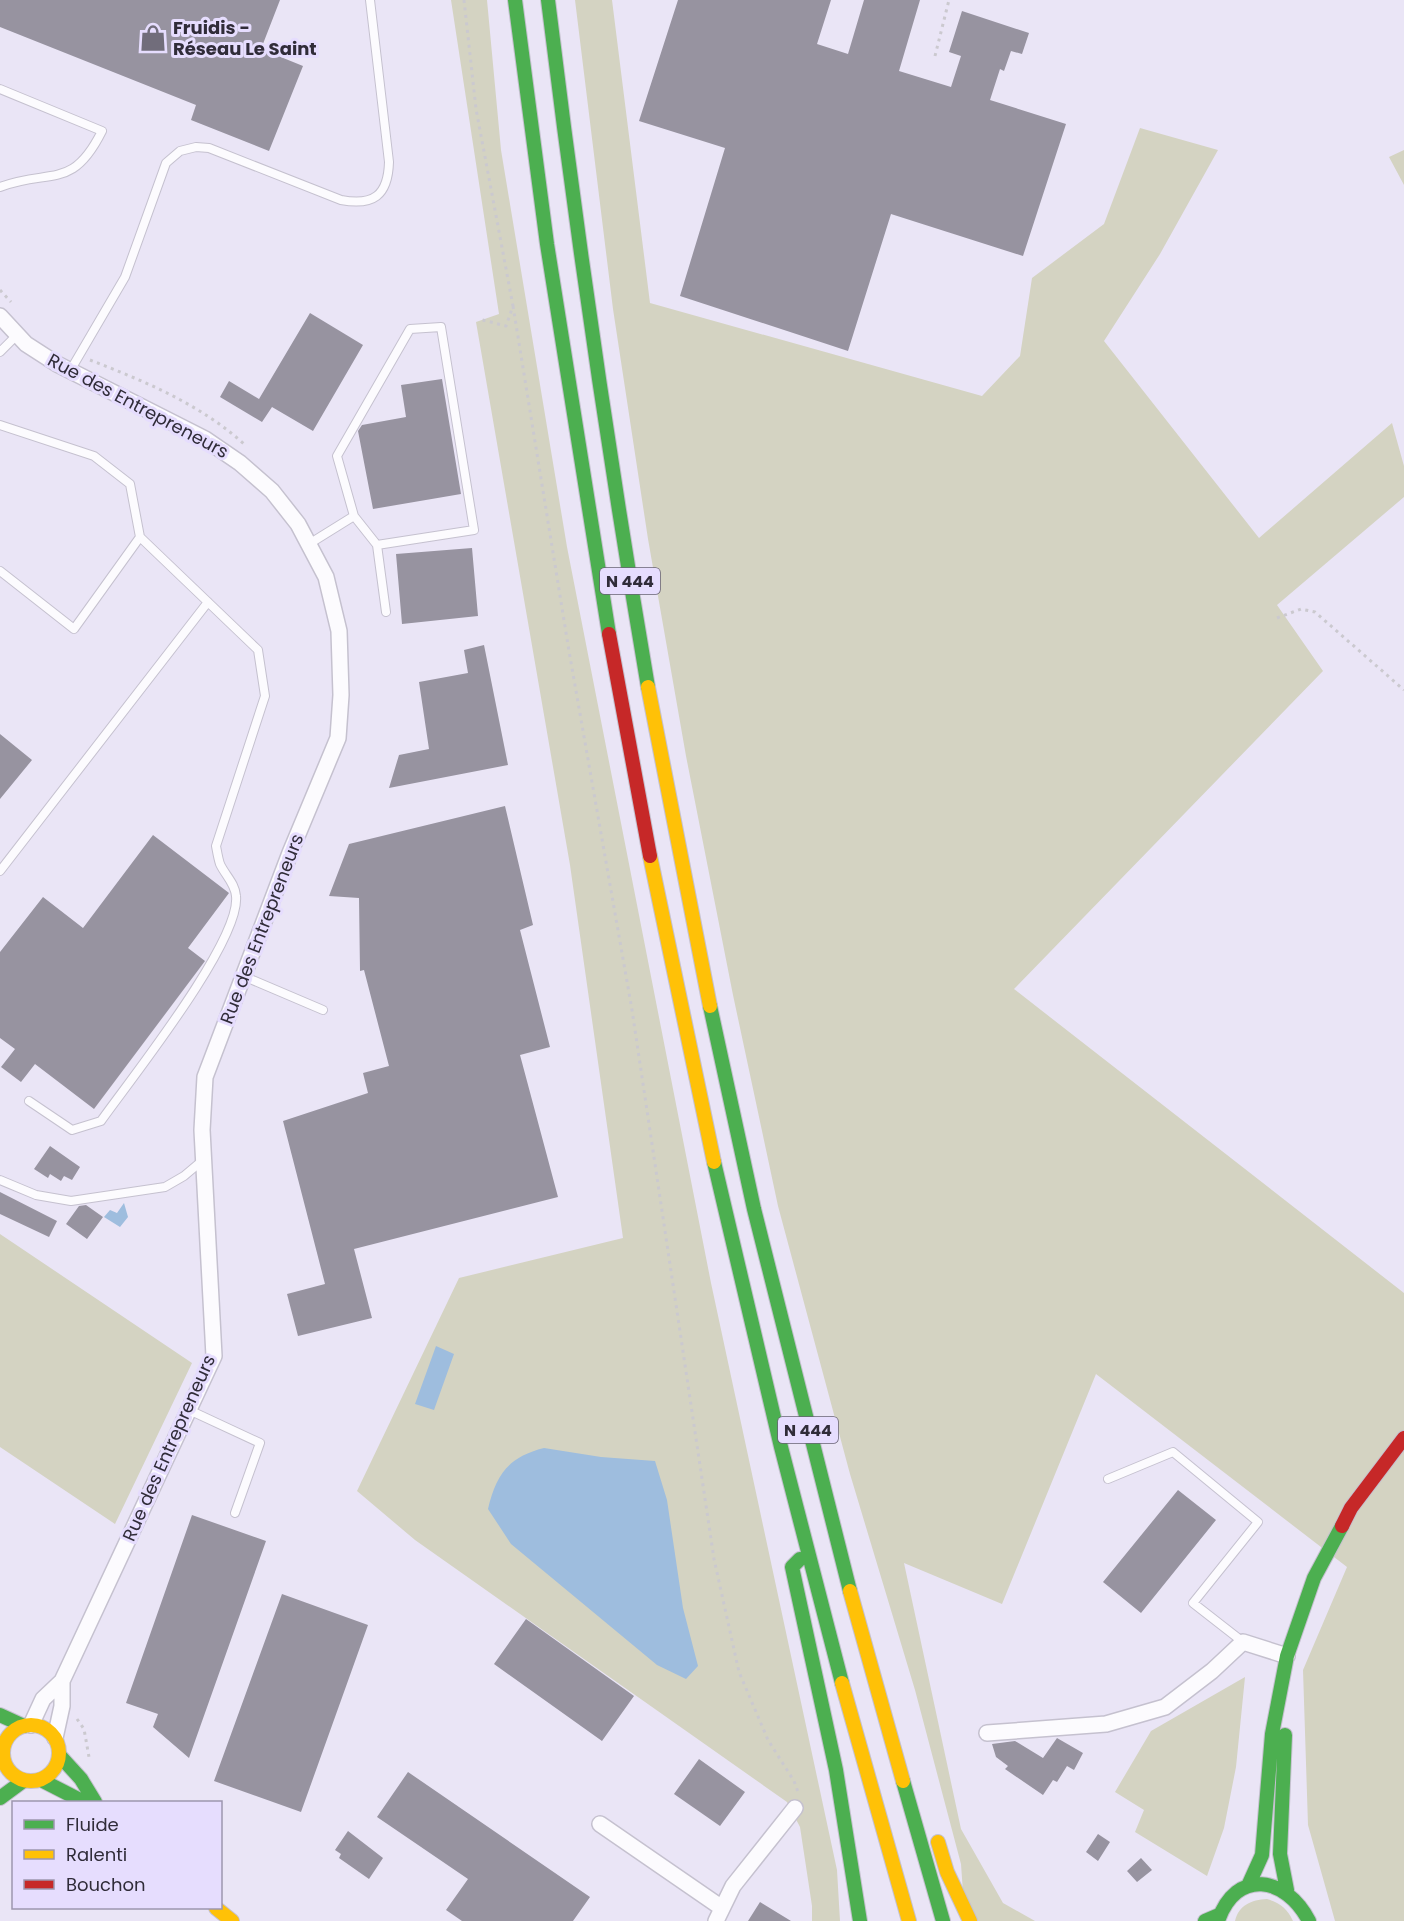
<svg xmlns="http://www.w3.org/2000/svg" width="1404" height="1921" viewBox="0 0 1404 1921" font-family="Poppins,sans-serif">
<style>
.green{fill:#d4d3c2}
.water{fill:#9ebdde}
.building{fill:#9793a0}
.lines{fill:none;stroke-linecap:round;stroke-linejoin:round}
.lane-casing{stroke:#c5c1cf;stroke-width:10}
.street-casing{stroke:#c5c1cf;stroke-width:18}
.fast-casing{stroke:#c5c1cf;stroke-width:16}
.slow-casing{stroke:#c5c1cf;stroke-width:16}
.jam-casing{stroke:#c5c1cf;stroke-width:16}
.path{stroke:#cbc9cf;stroke-width:3;stroke-dasharray:3 4.5;stroke-linecap:butt}
.lane{stroke:#fcfbfe;stroke-width:8}
.street{stroke:#fcfbfe;stroke-width:15}
.fast{stroke:#4caf50;stroke-width:14}
.slow{stroke:#ffc107;stroke-width:14}
.jam{stroke:#c62828;stroke-width:14}
.labels{text-anchor:middle;stroke-width:6;stroke-linejoin:round;paint-order:stroke}
.shield{fill:#e6ddfe;stroke:#676174;stroke-width:1.5}
.shield-label{font-size:16px;font-weight:bold;fill:#302c39}
.poi-label{font-size:18px;font-weight:bold;fill:#302c39;stroke:#e6ddfe;text-anchor:start}
.street-label{font-size:18px;fill:#302c39;stroke:#e6ddfe}
</style>
<rect width="100%" height="100%" fill="#eae5f6"/>
<!-- green -->
<path class="green" d="M451 0H487L501 150 567 547 711 1283 837 1870 840 1921H812V1906L800 1827 787 1802 415 1540 357 1491 459 1278 623 1238 570 865 476 322 499 314Z
M575 0H612L650 303 982 396 1020 356 1032 278 1104 224 1140 128 1218 150 1160 254 1104 341 1259 538 1392 423 1404 466V497L1277 605 1323 671 1014 989 1404 1293V1921H1335L1308 1825 1303 1670 1347 1567 1096 1374 1002 1604 904 1563 961 1829 1003 1903 1035 1921H965L961 1864 915 1690 850 1474 778 1206 733 995 686 756 648 539 613 309Z
M1404 150V185L1389 157Z
M0 1234 192 1363 115 1524 0 1447Z
M1245 1677 1236 1767 1224 1828 1207 1876 1135 1832 1144 1810 1115 1792 1151 1731Z
M1267 1899C1280 1903 1287 1908 1293 1921H1235C1239 1905 1251 1900 1267 1899Z"/>
<!-- water -->
<path class="water" d="M124 1203 128 1217 120 1227 104 1217 110 1210 117 1213Z
M436 1346 454 1354 434 1410 415 1404Z
M544 1448 601 1457 655 1461 667 1500 683 1608 698 1666 686 1679 657 1665 511 1544 488 1509C496 1475 508 1457 544 1448Z"/>
<!-- building -->
<path class="building" d="M0 0H280L261 49 303 66 269 151 191 120 196 105 0 27Z
M678 0H831L817 44 848 54 864 0H920L899 71 951 87 961 56 949 52 962 11 1029 33 1022 54 1011 51 1004 71 1000 69 990 100 1066 124 1023 256 891 214 848 351 680 296 725 148 639 121Z
M310 313 363 345 313 431 272 407 262 422 220 397 229 381 259 399Z
M442 379 461 494 373 509 358 431 362 425 406 417 401 385Z
M472 548 478 616 402 624 396 554Z
M484 645 508 765 389 788 399 755 429 749 419 682 468 673 464 650Z
M0 734 32 760 0 799Z
M505 806 533 925 520 930 550 1047 520 1055 558 1197 354 1249 372 1318 298 1336 287 1294 325 1284 283 1121 368 1093 363 1073 389 1066 364 970 360 971 359 898 329 896 349 844Z
M153 835 229 893 188 948 205 961 94 1109 35 1064 21 1082 1 1067 15 1049 0 1038V952L43 897 83 928Z
M50 1146 80 1167 72 1180 64 1176 61 1181 50 1174 48 1178 34 1169Z
M0 1192 57 1221 49 1237 0 1214Z
M86 1205 103 1217 87 1239 66 1224 79 1206Z
M1178 1490 1216 1520 1141 1613 1103 1582Z
M192 1515 266 1541 189 1758 153 1727 158 1714 126 1703Z
M282 1594 368 1625 301 1812 214 1781Z
M526 1619 634 1696 602 1741 494 1664Z
M1057 1738 1083 1753 1074 1770 1067 1766 1057 1782 1053 1780 1043 1795 1005 1769 1008 1766 996 1757 992 1744 1015 1741 1043 1758Z
M699 1759 745 1792 720 1826 674 1794Z
M408 1772 590 1897 573 1921H462L446 1910 468 1879 377 1817Z
M348 1831 383 1858 369 1879 339 1858 341 1854 335 1850Z
M1098 1834 1110 1842 1098 1861 1086 1852Z
M1141 1858 1152 1870 1137 1882 1127 1871Z
M760 1902 791 1921H748Z"/>
<g class="lines">
<defs>
<path id="lane" d="M0 89 102 131C72 191 51 168 0 187
M0 352 17 335
M70 371 125 277 166 163 180 151 196 147 209 148 341 200C373 206 388 196 389 162L370 0
M0 425 94 456 130 484 140 537 258 650 265 696 216 846C217 851 218 858 220 864 225 875 235 883 236 896 241 941 130 1080 101 1121L72 1130 29 1101
M309 544 354 516 337 456 410 329 441 327 474 530 377 545 354 516
M377 545 386 612
M0 571 74 629 140 537
M0 871 208 602
M243 976 323 1010
M0 1180 36 1195 71 1201 165 1187 184 1176 203 1160
M189 1410 260 1443 235 1513
M1108 1479 1173 1452 1258 1522 1193 1603 1243 1642"/>
<path id="street" d="M0 316 26 344 57 364 205 439 240 463 272 491 298 524 326 577 339 631 341 695 338 738 290 853 205 1077 202 1130 214 1356 62 1681 43 1699 31 1725
M987 1733 1106 1724 1165 1707 1212 1671 1243 1642 1287 1656
M55 1738 62 1706V1681
M600 1824 722 1908
M716 1921 733 1886 795 1808"/>
<path id="fast" d="M515 0 547 244 609 634
M548 0C576 230 609 458 648 687
M710 1006 754 1209 850 1591
M714 1162 781 1447 842 1683
M800 1559 792 1567 836 1770 860 1921
M0 1715 24 1726
M1285 1735 1280 1854 1287 1890
M60 1756 81 1779 95 1802
M41 1780 84 1802
M903 1781 943 1921
M0 1798 23 1781
M1248 1886 1262 1855 1272 1734 1287 1656 1314 1578 1342 1526
M1205 1921 1219 1915
M1218 1921C1236 1868 1286 1876 1309 1921"/>
<path id="slow" d="M648 687 710 1006
M650 856 714 1162
M850 1591 903 1781
M842 1683 909 1921
M3 1753a28 28 0 1 1 56 0a28 28 0 1 1-56 0Z
M938 1842 947 1872 970 1921
M216 1908 232 1921"/>
<path id="jam" d="M609 634 650 856
M1342 1526 1351 1508 1404 1438"/>
</defs>
<!-- lane casing -->
<use href="#lane" class="lane-casing"/>
<!-- street casing -->
<use href="#street" class="street-casing"/>
<!-- fast casing -->
<use href="#fast" class="fast-casing"/>
<!-- slow casing -->
<use href="#slow" class="slow-casing"/>
<!-- jam casing -->
<use href="#jam" class="jam-casing"/>
<!-- path -->
<path class="path" d="M464 0 476 109 513 306 506 326 479 319
M935 56 949 0
M0 290 11 302
M513 306 569 651 632 1010 714 1559 739 1672 768 1740 794 1781 798 1792
M90 360C144 381 200 404 244 444
M1277 618 1301 609 1315 612 1404 690
M77 1719 84 1729 89 1757"/>
<!-- lane -->
<use href="#lane" class="lane"/>
<!-- street -->
<use href="#street" class="street"/>
<!-- fast -->
<use href="#fast" class="fast"/>
<!-- slow -->
<use href="#slow" class="slow"/>
<!-- jam -->
<use href="#jam" class="jam"/>
</g>
<!-- icons -->
<defs>
<symbol id="shop-bare" viewBox="-9 -9 18 18"><path d="M-5-2.5h2.3a2.7 3.5 0 0 1 5.4 0H5L5.5 6h-11ZM-1.5-2.5h3a1.5 2.3 0 0 0-3 0Z" fill="#716d7b" stroke="#e6ddfe" stroke-width="2.5" paint-order="stroke"/></symbol>
</defs>
<g fill-rule="evenodd">
<use href="#shop-bare" x="134" y="19" width="38" height="38"/>
</g>
<g class="labels">
<!-- shield labels -->
<g class="shield">
<rect x="600" y="568" width="60" height="26" rx="4.5"/>
<rect x="778" y="1417" width="60" height="26" rx="4.5"/>
</g>
<g class="shield-label">
<text x="630" y="587">N 444</text>
<text x="808" y="1436">N 444</text>
</g>
<!-- poi labels -->
<g class="poi-label">
<text x="173" y="34">Fruidis -<tspan x="173" dy="21">Réseau Le Saint</tspan></text>
</g>
<!-- street labels -->
<g class="street-label">
<text transform="translate(138 406) rotate(28)" y="6">Rue des Entrepreneurs</text>
<text transform="translate(262 929) rotate(-69)" y="6">Rue des Entrepreneurs</text>
<text transform="translate(169 1448) rotate(-66)" y="6">Rue des Entrepreneurs</text>
</g>
</g>
<!-- legend -->
<rect x="12" y="1801" width="210" height="108" fill="#e6ddfe" stroke="#9d96af" stroke-width="1.5"/>
<rect x="24" y="1820" width="30" height="9" fill="#4caf50" stroke="#9d96af" stroke-width="1.5"/>
<text x="66" y="1831" font-size="18" fill="#302c39">Fluide</text>
<rect x="24" y="1850" width="30" height="9" fill="#ffc107" stroke="#9d96af" stroke-width="1.5"/>
<text x="66" y="1861" font-size="18" fill="#302c39">Ralenti</text>
<rect x="24" y="1880" width="30" height="9" fill="#c62828" stroke="#9d96af" stroke-width="1.5"/>
<text x="66" y="1891" font-size="18" fill="#302c39">Bouchon</text>
</svg>
